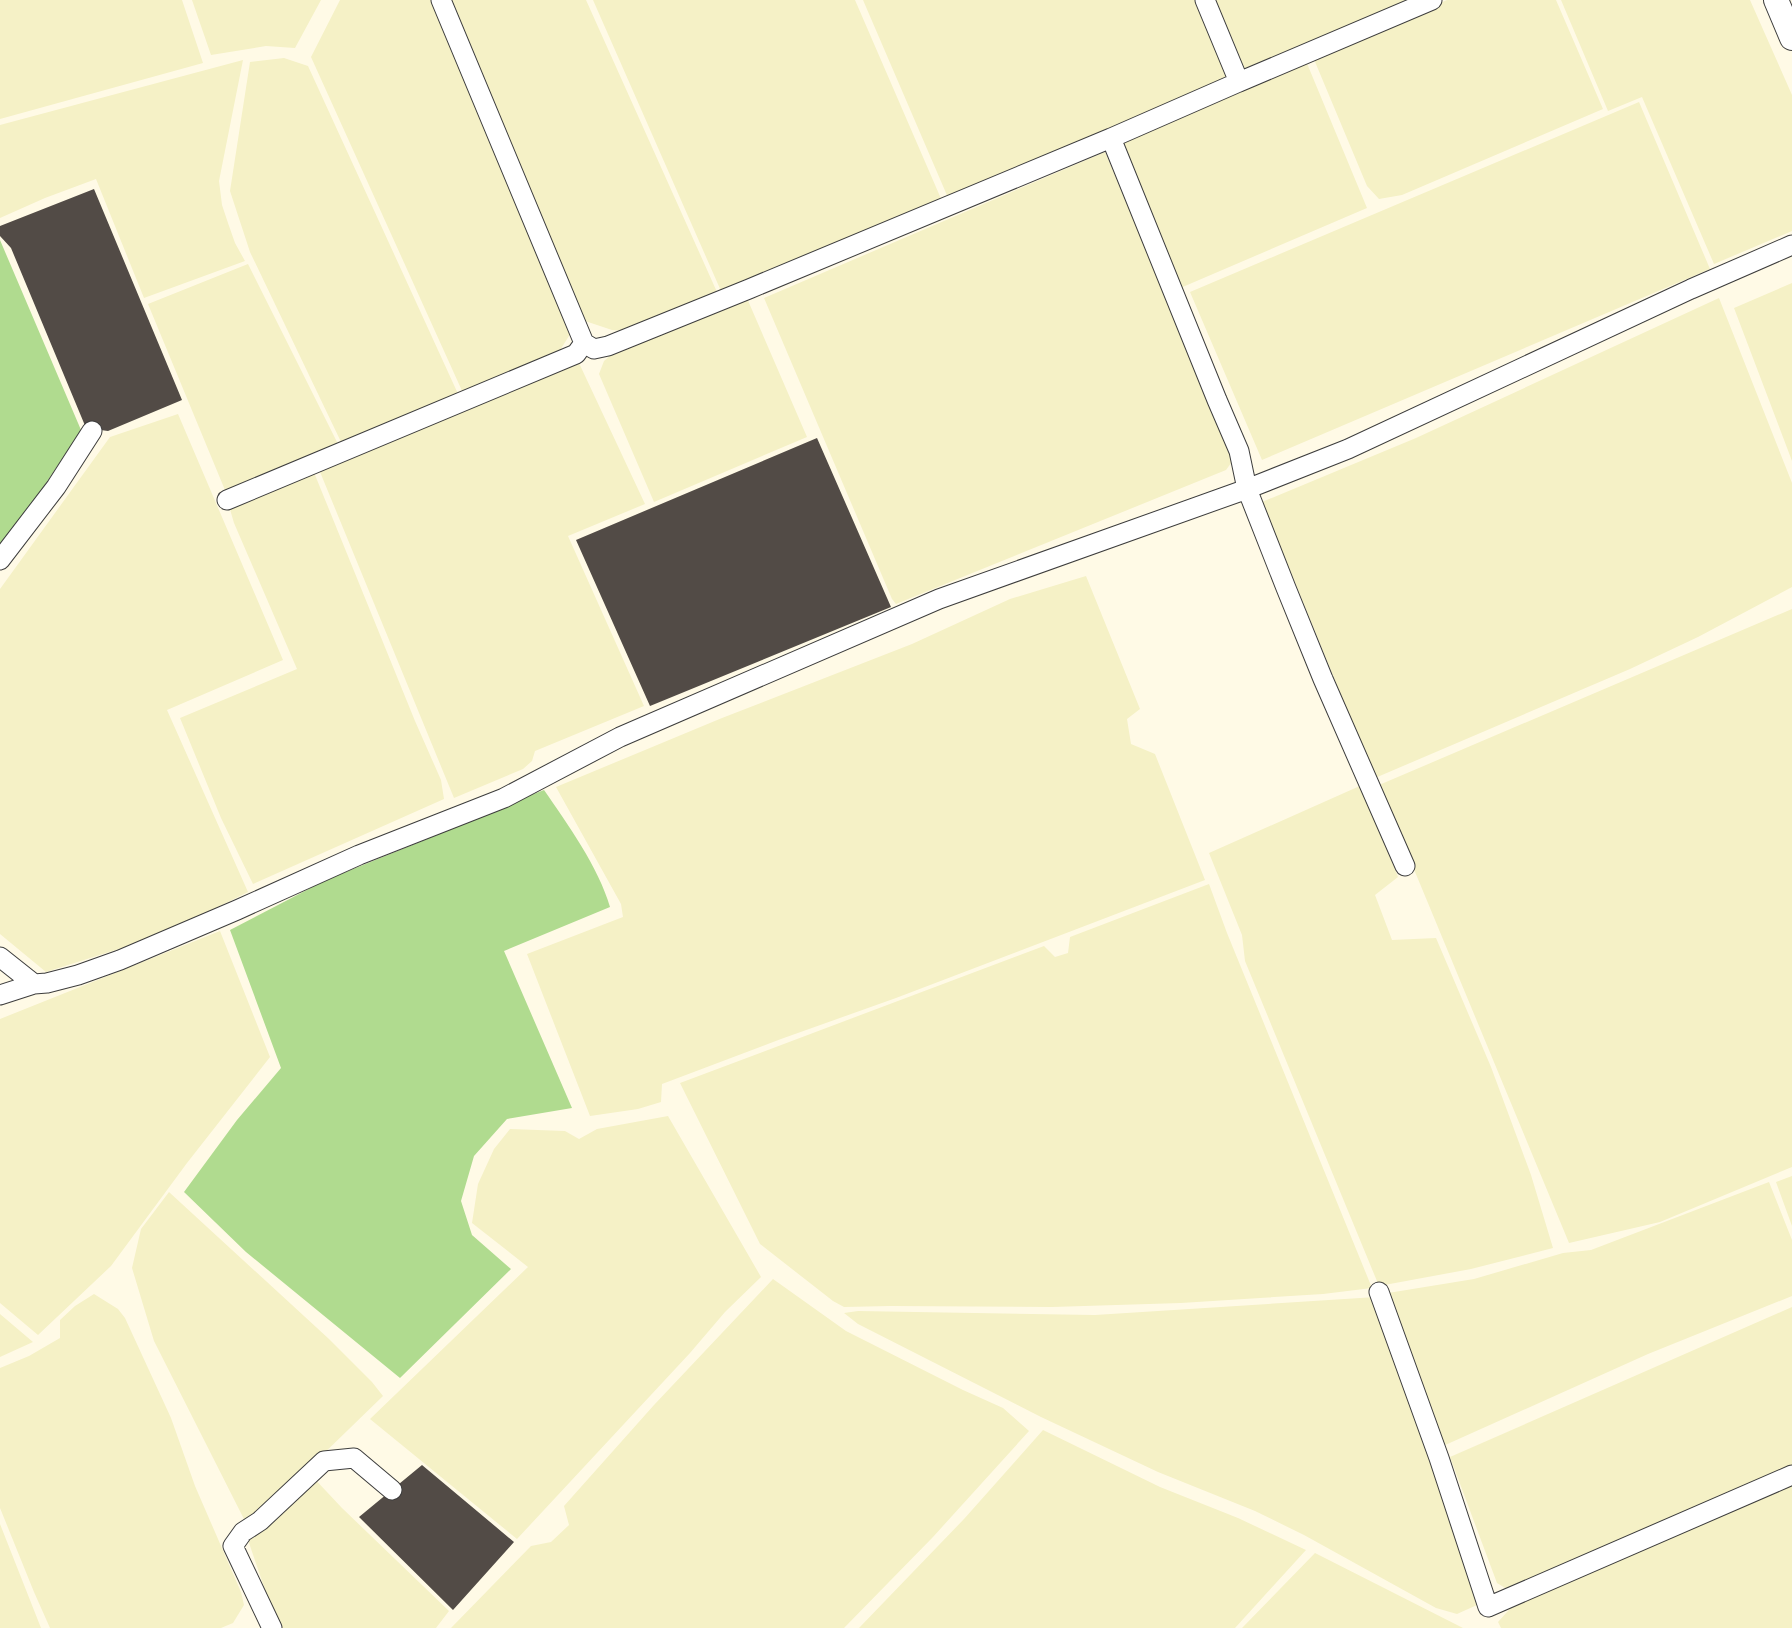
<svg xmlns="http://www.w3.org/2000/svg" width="1792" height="1628" viewBox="0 0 1792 1628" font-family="'Noto Serif',serif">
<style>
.farmland{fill:#f5f1c6}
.forest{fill:#b0db8f}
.building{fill:#524b46}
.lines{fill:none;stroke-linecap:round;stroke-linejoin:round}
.minor-casing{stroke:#3d3d3d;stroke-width:21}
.tertiary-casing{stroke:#3d3d3d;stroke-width:26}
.minor{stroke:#fff;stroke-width:19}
.tertiary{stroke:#fff;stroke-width:24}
</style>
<rect width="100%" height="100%" fill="#fffae6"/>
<!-- farmland -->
<path class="farmland" d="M0 0H182L203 63 0 119Z
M192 0H321L295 48 266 46 211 55Z
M340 0H437L574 328 557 355 463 393 311 57Z
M447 0H586L717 292 627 331 612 330 579 319Z
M593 0H855L942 201 721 291Z
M863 0H1196L1230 81 949 200Z
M1215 0H1411L1246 72Z
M1447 0H1556L1603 109 1402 195 1379 199 1367 186 1313 57Z
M1561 0H1750L1792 95V231L1714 264 1642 97 1608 111Z
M284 58 308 66 459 396 342 444 250 252 230 191 250 62Z
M243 60 219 181 222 205 228 223 235 243 245 261 144 298 96 179 45 198 0 218V125Z
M1306 61 1367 208 1178 289 1116 139Z
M1639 102 1710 269 1262 460 1190 292Z
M1105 152 1234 459 1226 470 896 604 892 599 764 298Z
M248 264 339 446 227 495 148 304Z
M1792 283V461L1734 308Z
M746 296 807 437 654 502 599 374 604 361 614 352Z
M1719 298 1792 483V587L1698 637 1630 669 1375 778 1262 502 1416 438Z
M566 362 579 363 645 504 568 536 644 706 535 751 532 761 523 769 454 798 318 467Z
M178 414 283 660 167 710 248 892 196 918 125 947 46 972 0 934V589L110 437Z
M313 470 415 721 441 780 444 799 253 884 221 818 180 718 297 669 234 523 229 506Z
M1086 576 1140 709 1127 719 1131 744 1155 754 1205 880 896 998 781 1039 662 1084 661 1102 638 1109 590 1116 527 954 623 917 621 904 556 787 722 718 912 644 1010 599Z
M1792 609V1167L1660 1222 1569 1243 1379 785Z
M1362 785 1398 877 1375 895 1392 940 1436 938 1491 1067 1531 1175 1553 1248 1471 1269 1379 1286 1245 961 1242 935 1209 853Z
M1209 884 1227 933 1372 1288 1323 1294 1181 1303 1052 1307 890 1306 844 1307 833 1301 760 1244 680 1083 1044 946 1055 957 1068 953 1070 937Z
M220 931 270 1057 187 1163 111 1266 38 1335 0 1303V1019Z
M668 1116 761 1277 725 1312 690 1353 517 1539 370 1419 528 1267 472 1223 478 1184 494 1149 510 1129 565 1131 579 1139 597 1129Z
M1792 1176V1226L1776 1182Z
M1769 1182 1792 1240V1296L1648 1354 1443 1446 1388 1293 1474 1279 1563 1253 1591 1250Z
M169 1192 329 1339 372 1382 383 1396 248 1527 154 1341 132 1268 141 1229Z
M773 1279 846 1331 963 1390 1003 1408 1029 1431 933 1537 844 1628H451L531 1546 551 1542 569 1525 564 1506 654 1405Z
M94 1294 118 1309 125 1318 171 1418 195 1486 241 1592 244 1605 233 1623 221 1628H50L34 1592 0 1508V1368L29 1356 60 1338V1320L75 1306Z
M1376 1297 1477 1595V1605L1457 1614 1436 1608 1304 1535 1255 1511 1158 1472 1041 1417 858 1324 844 1313 858 1311 1095 1315Z
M1792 1307V1471L1510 1591 1497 1583 1450 1457Z
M0 1314 33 1342 0 1357Z
M1043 1430 1160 1487 1238 1518 1306 1550 1235 1628H859L964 1519Z
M311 1475 342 1508 449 1611 436 1628H278L247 1537Z
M1792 1480V1628H1501L1498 1622 1516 1602Z
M0 1524 41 1628H0Z
M1315 1553 1463 1628H1242Z"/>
<!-- forest -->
<path class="forest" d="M0 240 81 430 21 521 0 547Z
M544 790C567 823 599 868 610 907L504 951 572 1108 507 1119 474 1156 461 1201 472 1235 511 1269 400 1378 246 1252 184 1192 237 1120 281 1068 230 930 326 880 437 835 497 808Z"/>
<!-- building -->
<path class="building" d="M94 189 182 400 108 431 86 428 11 248 0 236V226Z
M817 438 891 607 650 706 576 540Z
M422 1465 514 1542 453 1610 359 1517Z"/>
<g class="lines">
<defs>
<path id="minor" d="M441 0 584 343 594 349 608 346 749 289 1111 138
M1205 0 1239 82 1111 138 1217 400 1239 451 1247 489 1286 588 1323 679 1405 866
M1239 82 1432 0
M227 500 576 354 584 343
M0 560 56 487 92 431
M0 957 34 984 47 983 78 975 120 960 237 910 359 855 504 798 620 737 939 599 1247 489 1348 449 1691 289 1792 245
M0 995 34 984
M1379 1292 1439 1458 1488 1607 1792 1475
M272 1628 233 1546 243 1532 260 1521 324 1461 354 1458 392 1490"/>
<path id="tertiary" d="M1776 0 1792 38"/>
</defs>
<!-- minor casing -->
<use href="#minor" class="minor-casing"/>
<!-- tertiary casing -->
<use href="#tertiary" class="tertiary-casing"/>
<!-- minor -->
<use href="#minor" class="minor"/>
<!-- tertiary -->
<use href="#tertiary" class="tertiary"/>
</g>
</svg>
